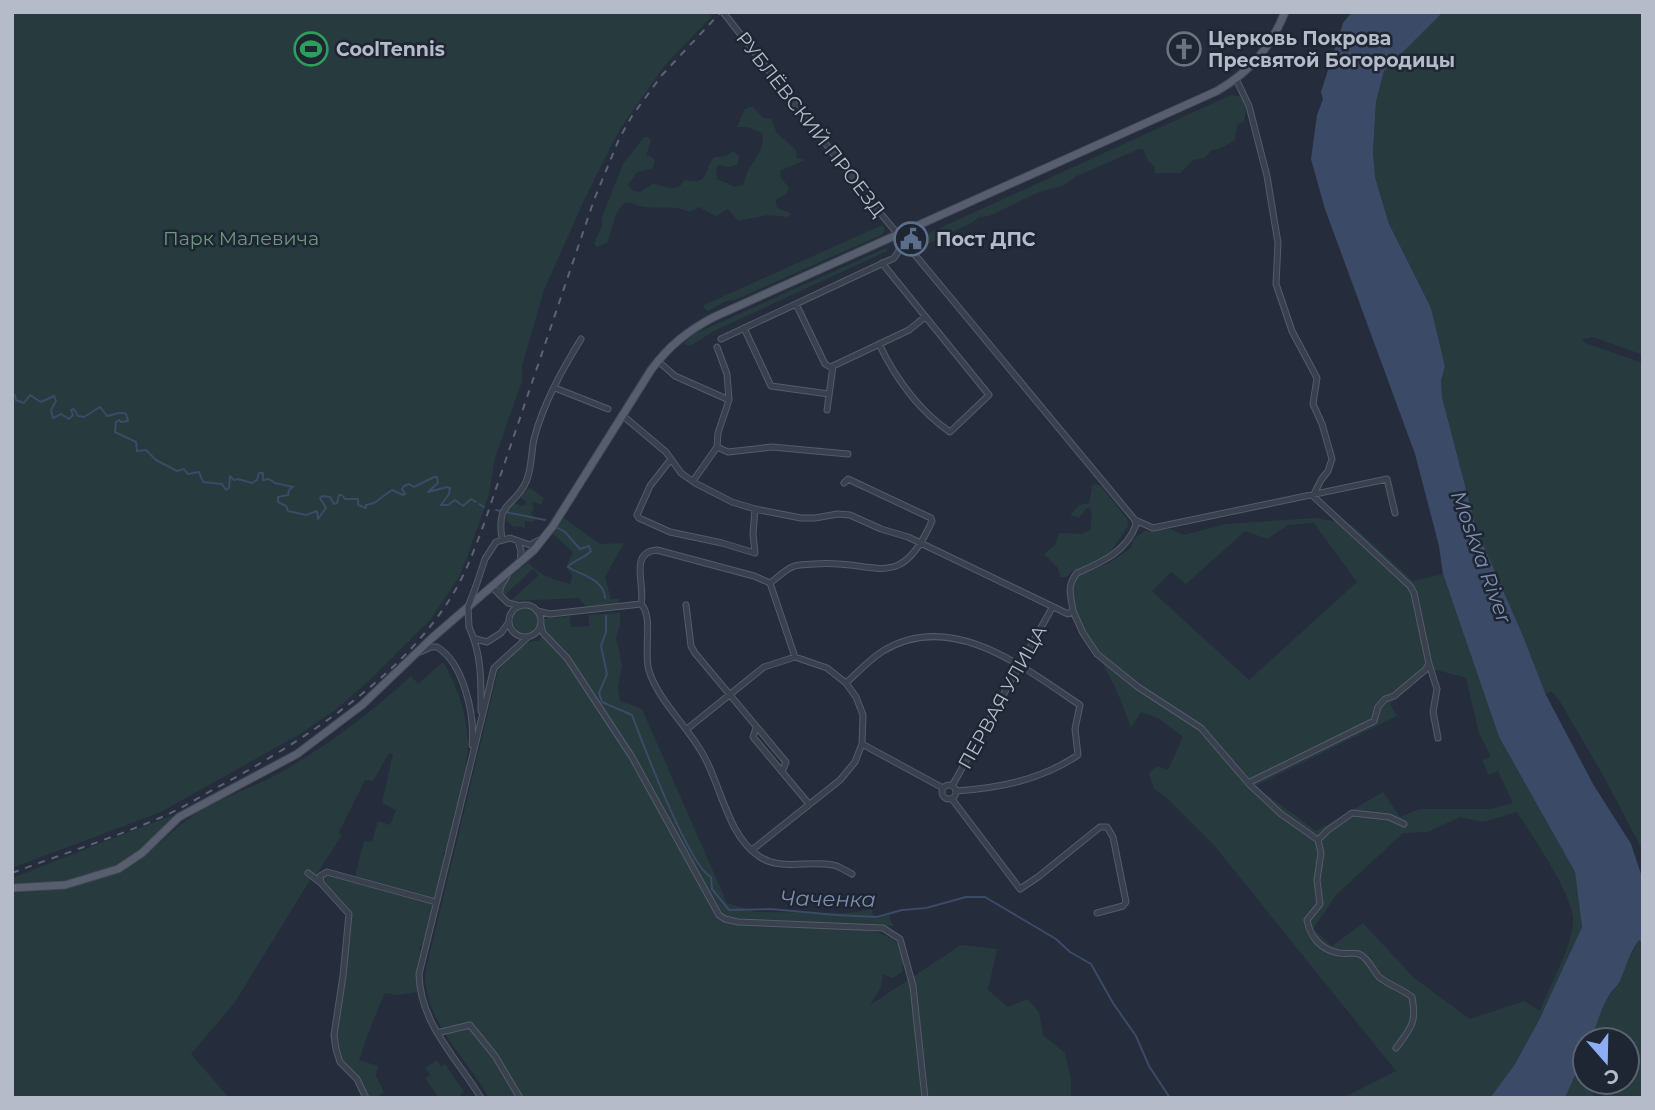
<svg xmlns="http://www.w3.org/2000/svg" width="1655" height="1110" viewBox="0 0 1655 1110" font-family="Montserrat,sans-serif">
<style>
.green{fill:#273a3e;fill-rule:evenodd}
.water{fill:#3b4a66}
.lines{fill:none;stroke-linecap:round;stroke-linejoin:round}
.stream{stroke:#3b4a66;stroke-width:2}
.minor-casing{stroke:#545b69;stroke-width:7}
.major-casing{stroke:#424957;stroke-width:9}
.minor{stroke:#39404e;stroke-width:5}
.major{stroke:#575e6d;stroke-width:7}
.rail{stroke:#5b6374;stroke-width:2;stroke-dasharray:7 7;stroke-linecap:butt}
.minor-bridge-casing{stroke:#545b69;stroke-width:7;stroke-linecap:butt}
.minor-bridge{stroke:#39404e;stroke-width:5}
.labels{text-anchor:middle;stroke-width:5;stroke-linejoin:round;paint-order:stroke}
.poi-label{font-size:19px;font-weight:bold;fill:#b5bbc9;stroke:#1e2533;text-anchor:start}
.street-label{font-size:19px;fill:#b5bbc9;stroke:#1e2533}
.park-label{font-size:19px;fill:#6c997a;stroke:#1e2533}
.water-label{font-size:21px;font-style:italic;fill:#7d8eaf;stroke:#1e2533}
</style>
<rect width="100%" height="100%" fill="#252d3d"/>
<!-- green -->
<path class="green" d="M12 12H709L712 16 665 65 620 129 585 198 544 290 522 366V381L495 458 489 494 467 558 459 577 430 620 371 679 338 708 300 734 161 812 12 868Z
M1443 12H1643V355L1593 337 1582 339 1585 343 1643 363V851L1604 777 1559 700 1551 691 1546 695 1523 636 1476 528 1442 397 1441 381 1445 366 1431 308 1389 224 1375 177 1373 152 1376 102 1384 71Z
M1231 95 1242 97 1246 111 1244 122 1237 125 1235 140 1219 149 1212 150 1204 158 1193 160 1180 173H1155L1154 166 1148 161 1143 149H1139L1077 176 1062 186 1039 192 989 216 979 217 973 222 924 246H917L916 243 920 237Z
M749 107H753L763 118 771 119 777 133 796 150 797 158 805 160 780 171 781 178 789 188 786 194 776 200C775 213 784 208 791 214L788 217 768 215 738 221 728 209 716 216 699 207 689 212C674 204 656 210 640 206 633 205 632 201 624 203L617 212 607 243 597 247 594 244 602 226V217L623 164 644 137H648L651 141 646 155 653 158 655 162 652 169 637 172 628 185 633 191 640 192 654 183C666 188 677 193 685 180 709 186 704 170 714 157L726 156 733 151 739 156 738 164 730 167 719 165 716 168 717 179 735 187 743 185C745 180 746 174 749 169 756 157 766 148 762 133L748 127H737L745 109Z
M880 226H883L885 229 883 234 735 300 726 301 708 311 703 308 704 305Z
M886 248 887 251 714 331C706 337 698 340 690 346L683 344 694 334Z
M1095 484 1101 486 1127 519 1128 526 1108 556 1074 570 1066 577H1060L1058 568 1044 554 1055 545 1059 533 1082 534 1090 530 1092 514 1090 508H1087L1079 518 1070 515 1079 505 1089 503 1092 486Z
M530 488 544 498 541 505 535 502 532 503 534 510 531 513 536 520 532 522 525 521V528L518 526 513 527 506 520 508 510 512 502 521 506 525 505 526 501 521 499V494Z
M564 518 600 544 624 543 605 577 611 599H619L620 605 586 607 579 598 510 601 539 575 533 569 505 595 502 589 505 582 528 562C538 576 555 579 570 584L572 576 566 567 573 552 553 534Z
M1317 518 1352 525 1413 581 1443 574 1499 737 1575 872 1582 927 1539 1020 1515 1064 1490 1098H1343L1396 1071 1213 844 1169 800 1154 789 1149 774 1157 766 1168 770 1183 737 1158 718 1141 712 1131 727 1116 689 1076 612 1072 591 1075 578 1082 573 1109 563 1122 554 1131 548 1133 540 1144 531 1170 529 1184 535 1226 524ZM1314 523 1357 582 1249 680 1152 591 1171 572 1186 584 1245 531 1267 539 1288 525ZM1437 670 1466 678 1479 733 1491 757 1482 760 1489 775 1498 771 1513 803 1491 809H1420L1400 817 1383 792 1316 831 1255 786 1397 716 1390 704 1426 674ZM1517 812C1531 834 1577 900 1573 924 1569 953 1551 983 1540 1011L1524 1001 1470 1019 1414 978 1363 923 1332 946 1313 929 1336 895 1403 833 1428 832 1460 817 1483 822Z
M513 621a13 13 0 1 1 26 0a13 13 0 1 1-26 0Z
M620 613V625L616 638 622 665 618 688 620 701 642 709 727 903 755 912 849 913 872 909 873 914 877 919 889 915 893 926 831 923V929C861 929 912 928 902 972L893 978 883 974 881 987 870 1005 961 945 997 949 988 990 1008 1007 1027 999 1039 1012 1043 1035 1065 1053 1071 1079V1098H489C466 1056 425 1024 425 973L498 671C509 659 522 639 539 641L544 632 542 622 552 615 555 618 570 616 571 627 589 626V615Z
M443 662C461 692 472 729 466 764L468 767 447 850 442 854 445 857 434 899 357 879 355 877 364 841 372 842 378 821 390 825 396 810 382 803 393 754 389 753 373 781 365 780 338 834 342 835 316 875H313L235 1002 191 1054 229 1098H12V893C61 889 108 884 148 853 164 840 179 824 197 813 221 798 249 789 274 776 323 749 370 714 411 676L418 684Z
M173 815C148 848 110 876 68 881 49 884 31 883 12 884V878Z
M326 874 431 902 433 905 423 945 419 948 421 951 417 976 418 992 397 995 385 993 372 1023 359 1060 378 1066 376 1076 384 1092 376 1098H370L358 1077 341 1061 338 1051 337 1031 351 914 348 908 321 881Z
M1639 940 1643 944V1098H1602L1611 1082H1627V1040H1591C1598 1020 1604 998 1620 983V977Z
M1585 1053V1082H1596L1593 1098H1565Z
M437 1060 441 1067 445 1064 464 1092 460 1095 462 1098H439L425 1078 430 1075 425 1068Z"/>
<!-- water -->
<path class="water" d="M1352 12H1443L1384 71 1376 102 1373 152 1375 177 1389 224 1431 308 1445 366 1441 381 1442 397 1476 528 1523 636 1546 695 1593 784 1631 844 1643 880V944L1639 940C1630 952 1626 967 1620 981 1618 986 1613 989 1610 994 1601 1008 1597 1024 1591 1040H1585V1053L1565 1098H1490L1515 1064 1539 1020 1582 927 1575 872 1499 737 1443 574 1439 546 1415 454 1325 209 1311 159 1317 115 1323 99 1321 92 1343 23Z"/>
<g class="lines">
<!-- stream -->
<path class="stream" d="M12 404V396L15 395 16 400 24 403 30 395 41 402 54 396 56 401 51 410 53 418 61 414 69 419 73 415 71 410 74 409 78 416 84 417 100 407 107 416C115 415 118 411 126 414L128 421 121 422 119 420 116 422 115 432 136 442 137 451 146 450 156 460 177 471 184 469 188 474 199 472 203 482 222 484 226 490 229 488 230 476 234 480 238 479 252 483 257 480 259 473H263V480L269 479 275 483 293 487 289 490 288 495 278 497V502L286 506 288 511 306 515 317 511 318 519 326 508 320 498 322 496 330 497 334 504 337 503 339 495H342L345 499H358V505L366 508V505L374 503 392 490 403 495 405 494 402 489 404 486 409 484 414 487 434 477H437L438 483 428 492 447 487 450 488 449 494 441 505H448L455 500 463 506 471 499 476 502
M479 504 484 507
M496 510 545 520
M558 528 565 532 580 549 589 546 591 551C584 559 574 559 568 567 581 575 604 579 605 598
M606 616V632L601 646 607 674 599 693 602 702 632 715C643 744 689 866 711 877L712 889 729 910 771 909 836 915 877 917 902 910 926 908 966 897H985L1056 939 1070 952 1091 964 1113 1003 1136 1036 1149 1066 1170 1098"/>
<defs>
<path id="minor" d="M723 12 872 203 1135 520 1153 528 1387 479 1395 513
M1236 79 1249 106 1267 176 1278 243 1276 284 1292 331 1317 378 1313 404 1322 424 1332 459 1328 471 1321 480 1313 496 1410 586 1414 593 1429 664 1437 689 1433 712 1438 738
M796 304 825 364 832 368
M744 328 771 386 829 394
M721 339 894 258 899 251V238
M879 344C896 379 918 410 950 432L989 395 882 263
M658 361 675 376 729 400
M555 388 608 409
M827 410 833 366 909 330 925 317
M622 415 666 452 681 473 695 483 732 502 755 509 801 518H815L838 514 850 515 881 529 908 537 1068 614 1073 611C1071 595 1066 587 1077 573 1102 562 1126 552 1136 525L1135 521
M717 447 728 452 772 447 848 454
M671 459 650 486 637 515 639 518 670 532 722 543 755 553 753 534 755 509
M693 481 717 447 718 433 729 400 727 374 717 347
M502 539C496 500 514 508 526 482 532 468 531 453 534 439 543 404 562 370 581 339
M518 541 521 551 520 562
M770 583C777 578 785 570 792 567 798 564 808 565 814 564 874 558 899 596 932 521L931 518 848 479 844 483
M476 586 485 559 496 542 510 538 530 545 541 539
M492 587 508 603 520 606
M500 595V588L507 576
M641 604C646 587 628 552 657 550L754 576 770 583 795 657
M686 605 691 646 695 653 786 762 782 772
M509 621a16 16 0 1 1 32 0a16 16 0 1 1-32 0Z
M537 611 550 614 641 604C654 617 643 652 649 671 660 704 691 729 706 760 722 791 729 837 760 857 782 871 809 860 833 865 839 866 846 871 852 874
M1073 611 1083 633 1097 654 1138 687 1201 728 1250 785 1281 814 1318 840 1328 830 1352 813 1389 817 1404 824
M541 625 543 633 567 658 632 757 719 915 725 919 738 922 883 928 900 939 913 986 925 1098
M469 627C482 655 481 681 481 711
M476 639 487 642 501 633 509 622
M420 652 431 647H437C464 663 475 716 472 745
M846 683C858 672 870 659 883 651 952 609 1024 668 1080 705L1075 729 1078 755C1041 780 999 788 956 791
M756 728 753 737 809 804
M687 729 764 667 795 657 827 668 846 683 856 697 863 715 862 744 855 762 840 780 752 850
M862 744 943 788
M1248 783 1374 721 1378 707 1385 699 1394 696 1425 670 1429 664
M942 792a7 7 0 1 1 14 0a7 7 0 1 1-14 0Z
M952 786 1052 608
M952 799 1020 889 1038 877 1100 827H1107L1113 837 1126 902 1123 906 1097 913
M1318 840 1321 853 1317 880 1320 904 1307 920C1310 937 1321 950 1339 953 1346 955 1354 951 1361 955 1369 960 1373 970 1379 977 1389 985 1402 989 1412 997 1417 1023 1411 1028 1396 1048
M308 873 321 883 349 914 343 976 334 1035 336 1049 340 1062 357 1079 366 1098
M321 883 320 876 327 872 436 902
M437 1033 470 1025 495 1056 520 1098
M481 1098C457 1058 420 1024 419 974L494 668 528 637"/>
<path id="major" d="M12 888 65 885 118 869 142 853 179 817 297 754 362 705 432 638 534 550 553 526 651 370C669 346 687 331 714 317L1217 91C1250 72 1271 47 1285 12"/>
</defs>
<!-- minor casing -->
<use href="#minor" class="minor-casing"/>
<!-- major casing -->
<use href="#major" class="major-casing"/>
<!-- minor -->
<use href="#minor" class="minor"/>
<!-- major -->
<use href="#major" class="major"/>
<!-- rail -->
<path class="rail" d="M12 873C62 854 113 838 162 817 181 809 199 797 218 787 303 741 402 678 453 594 467 571 476 545 485 521L594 200 619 139 632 116 662 75 721 12"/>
<defs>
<path id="minor-bridge" d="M469 627 468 607 476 586"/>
</defs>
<!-- minor-bridge casing -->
<use href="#minor-bridge" class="minor-bridge-casing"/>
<!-- minor-bridge -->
<use href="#minor-bridge" class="minor-bridge"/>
</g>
<!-- icons -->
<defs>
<symbol id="stadium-ring" viewBox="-11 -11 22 22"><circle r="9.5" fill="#1e2533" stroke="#2e9e5b" stroke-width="1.5"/><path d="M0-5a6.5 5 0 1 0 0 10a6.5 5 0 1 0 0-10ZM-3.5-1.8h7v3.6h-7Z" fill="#2e9e5b"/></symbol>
<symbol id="church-ring" viewBox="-11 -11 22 22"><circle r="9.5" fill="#1e2533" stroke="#6b7280" stroke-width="1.5"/><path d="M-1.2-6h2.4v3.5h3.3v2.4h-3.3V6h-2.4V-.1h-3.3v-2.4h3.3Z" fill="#6b7280"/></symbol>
<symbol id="civic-ring" viewBox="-11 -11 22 22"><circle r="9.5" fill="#1e2533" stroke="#5c6f8a" stroke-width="1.5"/><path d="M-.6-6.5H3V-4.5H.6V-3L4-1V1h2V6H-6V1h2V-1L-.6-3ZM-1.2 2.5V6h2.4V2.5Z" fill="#5c6f8a"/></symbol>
</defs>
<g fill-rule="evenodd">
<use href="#stadium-ring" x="292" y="30" width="38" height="38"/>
<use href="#church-ring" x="1165" y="30" width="38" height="38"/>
<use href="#civic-ring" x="892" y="220" width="38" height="38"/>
</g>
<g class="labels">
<!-- poi labels -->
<g class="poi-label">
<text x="1208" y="45">Церковь Покрова<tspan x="1208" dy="22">Пресвятой Богородицы</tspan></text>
<text x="336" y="56">CoolTennis</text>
<text x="936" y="246">Пост ДПС</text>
</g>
<!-- street labels -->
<g class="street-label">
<text transform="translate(811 124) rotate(52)" y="7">РУБЛЁВСКИЙ ПРОЕЗД</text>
<text transform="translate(1002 697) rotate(-61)" y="7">ПЕРВАЯ УЛИЦА</text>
</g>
<!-- park labels -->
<g class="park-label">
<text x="241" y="245">Парк Малевича</text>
</g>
<!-- water labels -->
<g class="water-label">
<text transform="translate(1481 557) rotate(70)" y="7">Moskva River</text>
<text transform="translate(828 899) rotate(1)" y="7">Чаченка</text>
</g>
</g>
<!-- border -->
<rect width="1655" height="1110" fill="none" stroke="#b5bbc9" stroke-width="28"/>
<!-- north arrow -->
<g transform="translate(1606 1061) rotate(160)"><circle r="33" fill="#1e2533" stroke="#5a616f" stroke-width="2"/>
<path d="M0-5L12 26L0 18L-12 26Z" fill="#8dadf5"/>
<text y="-10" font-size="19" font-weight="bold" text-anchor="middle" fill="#b5bbc9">С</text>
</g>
</svg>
